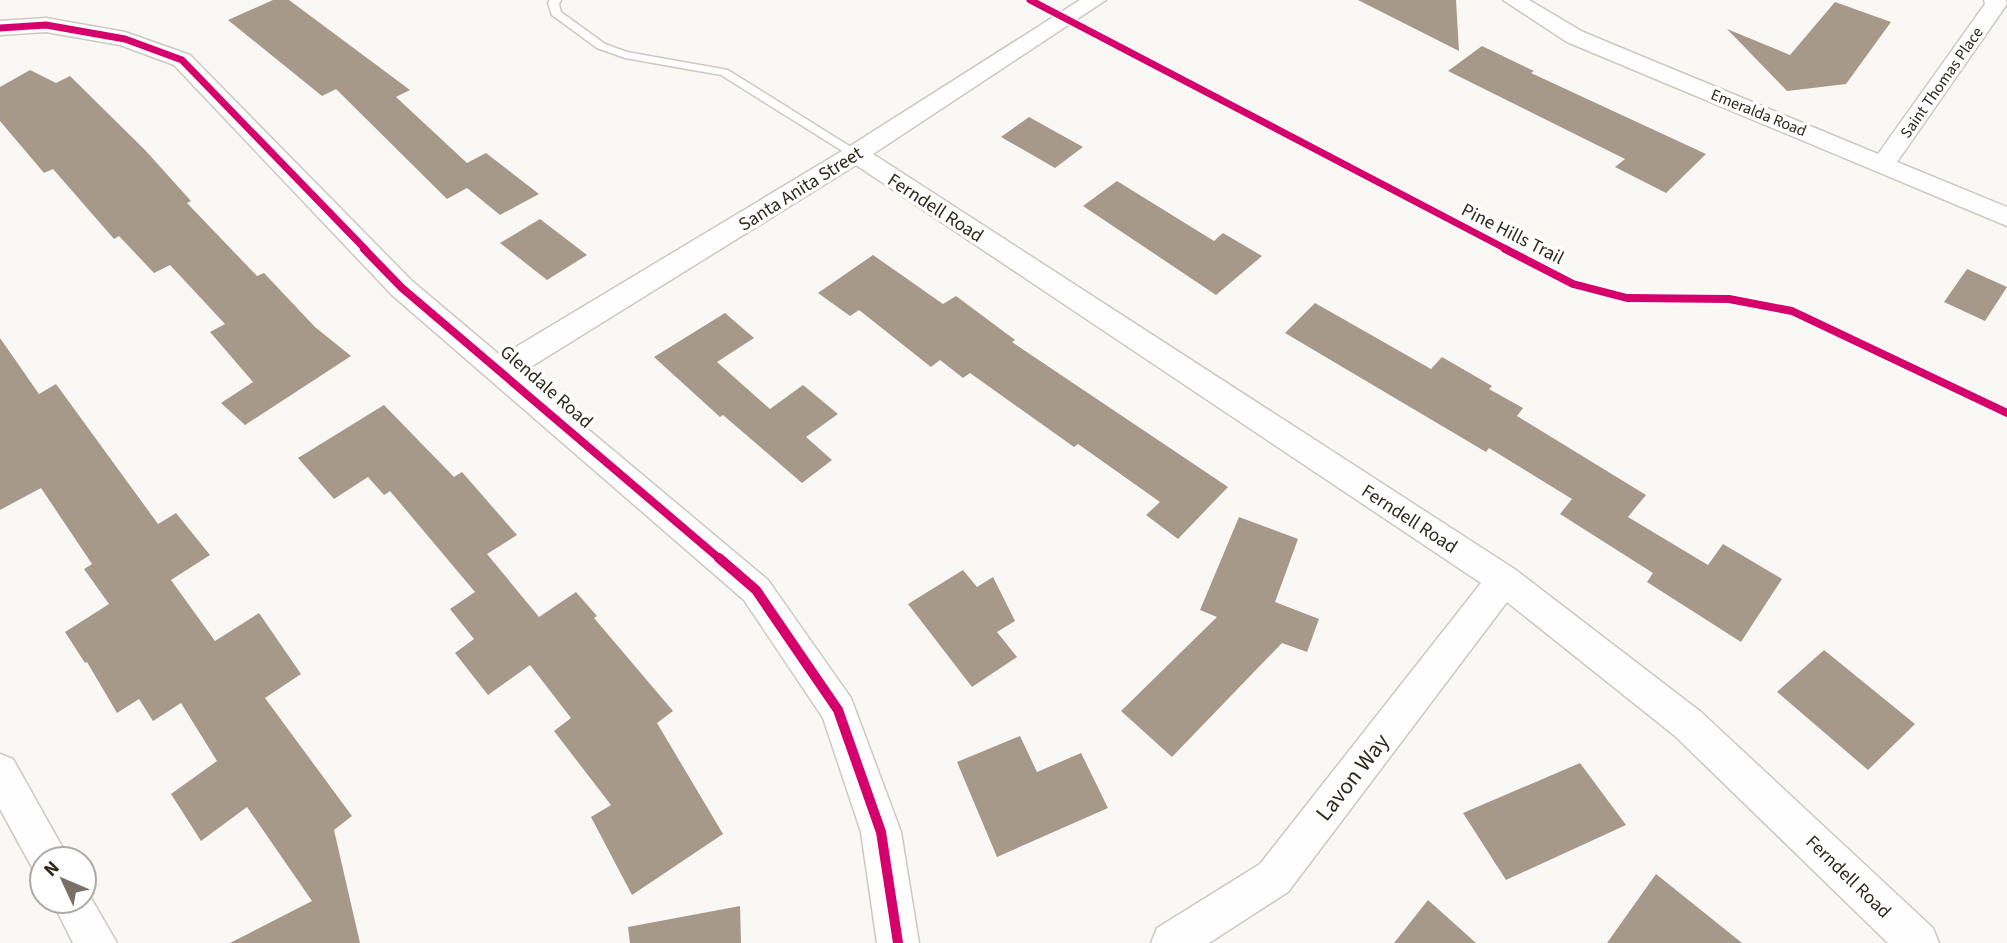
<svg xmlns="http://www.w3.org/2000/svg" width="2007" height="943" viewBox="0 0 2007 943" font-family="'Source Sans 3',sans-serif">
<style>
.building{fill:#a6998a}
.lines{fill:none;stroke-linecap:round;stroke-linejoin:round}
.lane-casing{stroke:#cdc8c1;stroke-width:3}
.street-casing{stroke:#cdc8c1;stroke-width:3}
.lane{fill:#fefefe;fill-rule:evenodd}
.street{fill:#fefefe;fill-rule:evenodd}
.cycleway-far2-casing{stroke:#fff;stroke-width:10}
.cycleway-far1-casing{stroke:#fff;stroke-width:12}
.cycleway-casing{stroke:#fff;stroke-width:15}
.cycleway-far2{stroke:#d6006c;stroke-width:7}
.cycleway-far1{stroke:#d6006c;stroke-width:8}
.cycleway{stroke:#d6006c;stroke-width:10}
.labels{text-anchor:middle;stroke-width:7;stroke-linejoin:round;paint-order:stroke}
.far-street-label{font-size:16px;fill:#31281c;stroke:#fff}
.street-label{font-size:19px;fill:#31281c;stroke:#fff}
.near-street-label{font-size:23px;fill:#31281c;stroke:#fff}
</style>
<rect width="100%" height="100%" fill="#faf8f5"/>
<!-- building -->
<path class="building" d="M273 0H289L410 90 396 97 467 163 486 153 539 194 500 215 467 188 447 199 336 89 322 96 228 20Z
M1358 0H1456L1459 51Z
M1835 2 1891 22 1846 84 1787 91 1727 29 1790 55Z
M1482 46 1534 71 1531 73 1706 154 1666 193 1615 167 1625 159 1448 71Z
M30 70 56 83 70 76 145 150 191 201 187 203 257 276 264 273 315 327 351 356 245 425 221 403 253 382 210 332 225 324 170 265 154 273 119 236 114 239 53 169 44 173 0 121V87Z
M1029 117 1083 147 1055 168 1001 137Z
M1117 181 1214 241 1223 233 1262 256 1216 295 1083 206Z
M540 219 587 255 547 280 500 243Z
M873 255 943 304 956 296 1015 340 1012 342 1228 487 1178 539 1146 515 1160 502 1078 444 1074 447 970 373 963 378 940 360 931 367 859 310 850 316 818 293Z
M1967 269 2007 287 1985 321 1944 302Z
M1315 303 1431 369 1442 357 1492 386 1489 389 1523 408 1517 416 1646 495 1628 517 1708 565 1723 544 1782 579 1741 642 1647 582 1653 573 1560 514 1572 499 1489 448 1486 452 1285 333Z
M725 313 754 338 717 362 770 409 803 385 838 414 806 437 832 460 802 483 723 415 720 417 654 357Z
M0 338 39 394 56 384 158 524 176 513 210 555 171 580 215 641 259 613 301 674 265 698 352 816 334 830 360 943H230L312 901 247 807 201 841 171 794 217 761 181 703 153 721 139 699 117 713 87 662 85 663 65 632 109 604 84 569 92 564 41 488 0 510Z
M384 405 454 477 462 472 517 535 487 554 539 617 576 592 597 616 594 618 673 711 657 723 723 834 632 895 591 817 611 805 554 731 571 718 530 665 488 695 455 653 474 639 450 609 475 592 390 491 384 495 368 477 334 499 298 458Z
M1239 517 1298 539 1275 602 1319 619 1307 652 1282 643 1172 757 1121 711 1217 617 1200 610Z
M963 570 977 587 993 577 1015 621 997 632 1017 657 972 687 908 604Z
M1824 650 1915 724 1868 770 1777 692Z
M1020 736 1037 772 1081 753 1108 808 997 857 957 762Z
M1580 763 1626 825 1506 880 1463 813Z
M1656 874 1742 943H1607Z
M1428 900 1476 943H1394Z
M740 906 741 943H630L628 927Z"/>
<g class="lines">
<defs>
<path id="lane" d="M550 0H561L559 4 561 12 605 44 627 52 728 70 862 154 860 157H852L721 75 625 58 597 48 552 15 548 3Z"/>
<path id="street" d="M1080 0H1106L873 154 1516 570 1701 712 1933 928 1939 943H1888L1675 736 1507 602 1288 892 1209 943H1151L1157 928 1260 864 1481 583 856 165 521 373 768 580 851 698 901 832 919 943H877L861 832 823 718 744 600 392 295 174 65 120 45 46 32 0 35V21L46 18 125 32 190 55 412 281 501 356 847 148Z
M1503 0H1529L1583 32 1878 154 1985 4 1984 0H2006L2007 4 1897 162 2007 207V226L1567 42Z
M0 754 13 759 69 859H42V876L35 873 0 809Z
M84 886 117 943H73L52 901H84Z"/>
</defs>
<!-- lane casing -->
<use href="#lane" class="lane-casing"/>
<!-- street casing -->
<use href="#street" class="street-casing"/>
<!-- lane -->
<use href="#lane" class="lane"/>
<!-- street -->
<use href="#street" class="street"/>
<defs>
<path id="cycleway-far2" d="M1030 0 1508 250
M0 28 46 25 125 39 182 60 366 250"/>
<path id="cycleway-far1" d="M364 249 402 288 721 560
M1505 249 1573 284 1627 298 1729 299 1792 311 2007 413"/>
<path id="cycleway" d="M719 558 756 590 838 710 881 832 898 943"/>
</defs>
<!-- cycleway-far2 casing -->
<use href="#cycleway-far2" class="cycleway-far2-casing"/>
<!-- cycleway-far1 casing -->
<use href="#cycleway-far1" class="cycleway-far1-casing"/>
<!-- cycleway casing -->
<use href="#cycleway" class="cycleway-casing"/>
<!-- cycleway-far2 -->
<use href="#cycleway-far2" class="cycleway-far2"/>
<!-- cycleway-far1 -->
<use href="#cycleway-far1" class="cycleway-far1"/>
<!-- cycleway -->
<use href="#cycleway" class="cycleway"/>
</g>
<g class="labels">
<!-- far-street labels -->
<g class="far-street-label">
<text transform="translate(1941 82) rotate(-55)" y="6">Saint Thomas Place</text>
<text transform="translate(1759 112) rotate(22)" y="6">Emeralda Road</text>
</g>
<!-- street labels -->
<g class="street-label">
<text transform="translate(800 188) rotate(-32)" y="7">Santa Anita Street</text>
<text transform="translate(936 207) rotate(33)" y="7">Ferndell Road</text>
<text transform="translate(1513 233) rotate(27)" y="7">Pine Hills Trail</text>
<text transform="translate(547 386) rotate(41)" y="7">Glendale Road</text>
<text transform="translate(1410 518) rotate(33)" y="7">Ferndell Road</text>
<text transform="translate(1849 876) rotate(44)" y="7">Ferndell Road</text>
</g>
<!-- near-street labels -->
<g class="near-street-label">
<text transform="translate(1352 777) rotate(-52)" y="8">Lavon Way</text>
</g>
</g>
<!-- north arrow -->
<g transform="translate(63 880) rotate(314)"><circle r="33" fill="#ffffff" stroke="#ada9a4" stroke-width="2"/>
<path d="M0-5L12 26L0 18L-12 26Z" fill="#777168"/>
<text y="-10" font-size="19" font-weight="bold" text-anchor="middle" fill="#31281c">N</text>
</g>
</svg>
